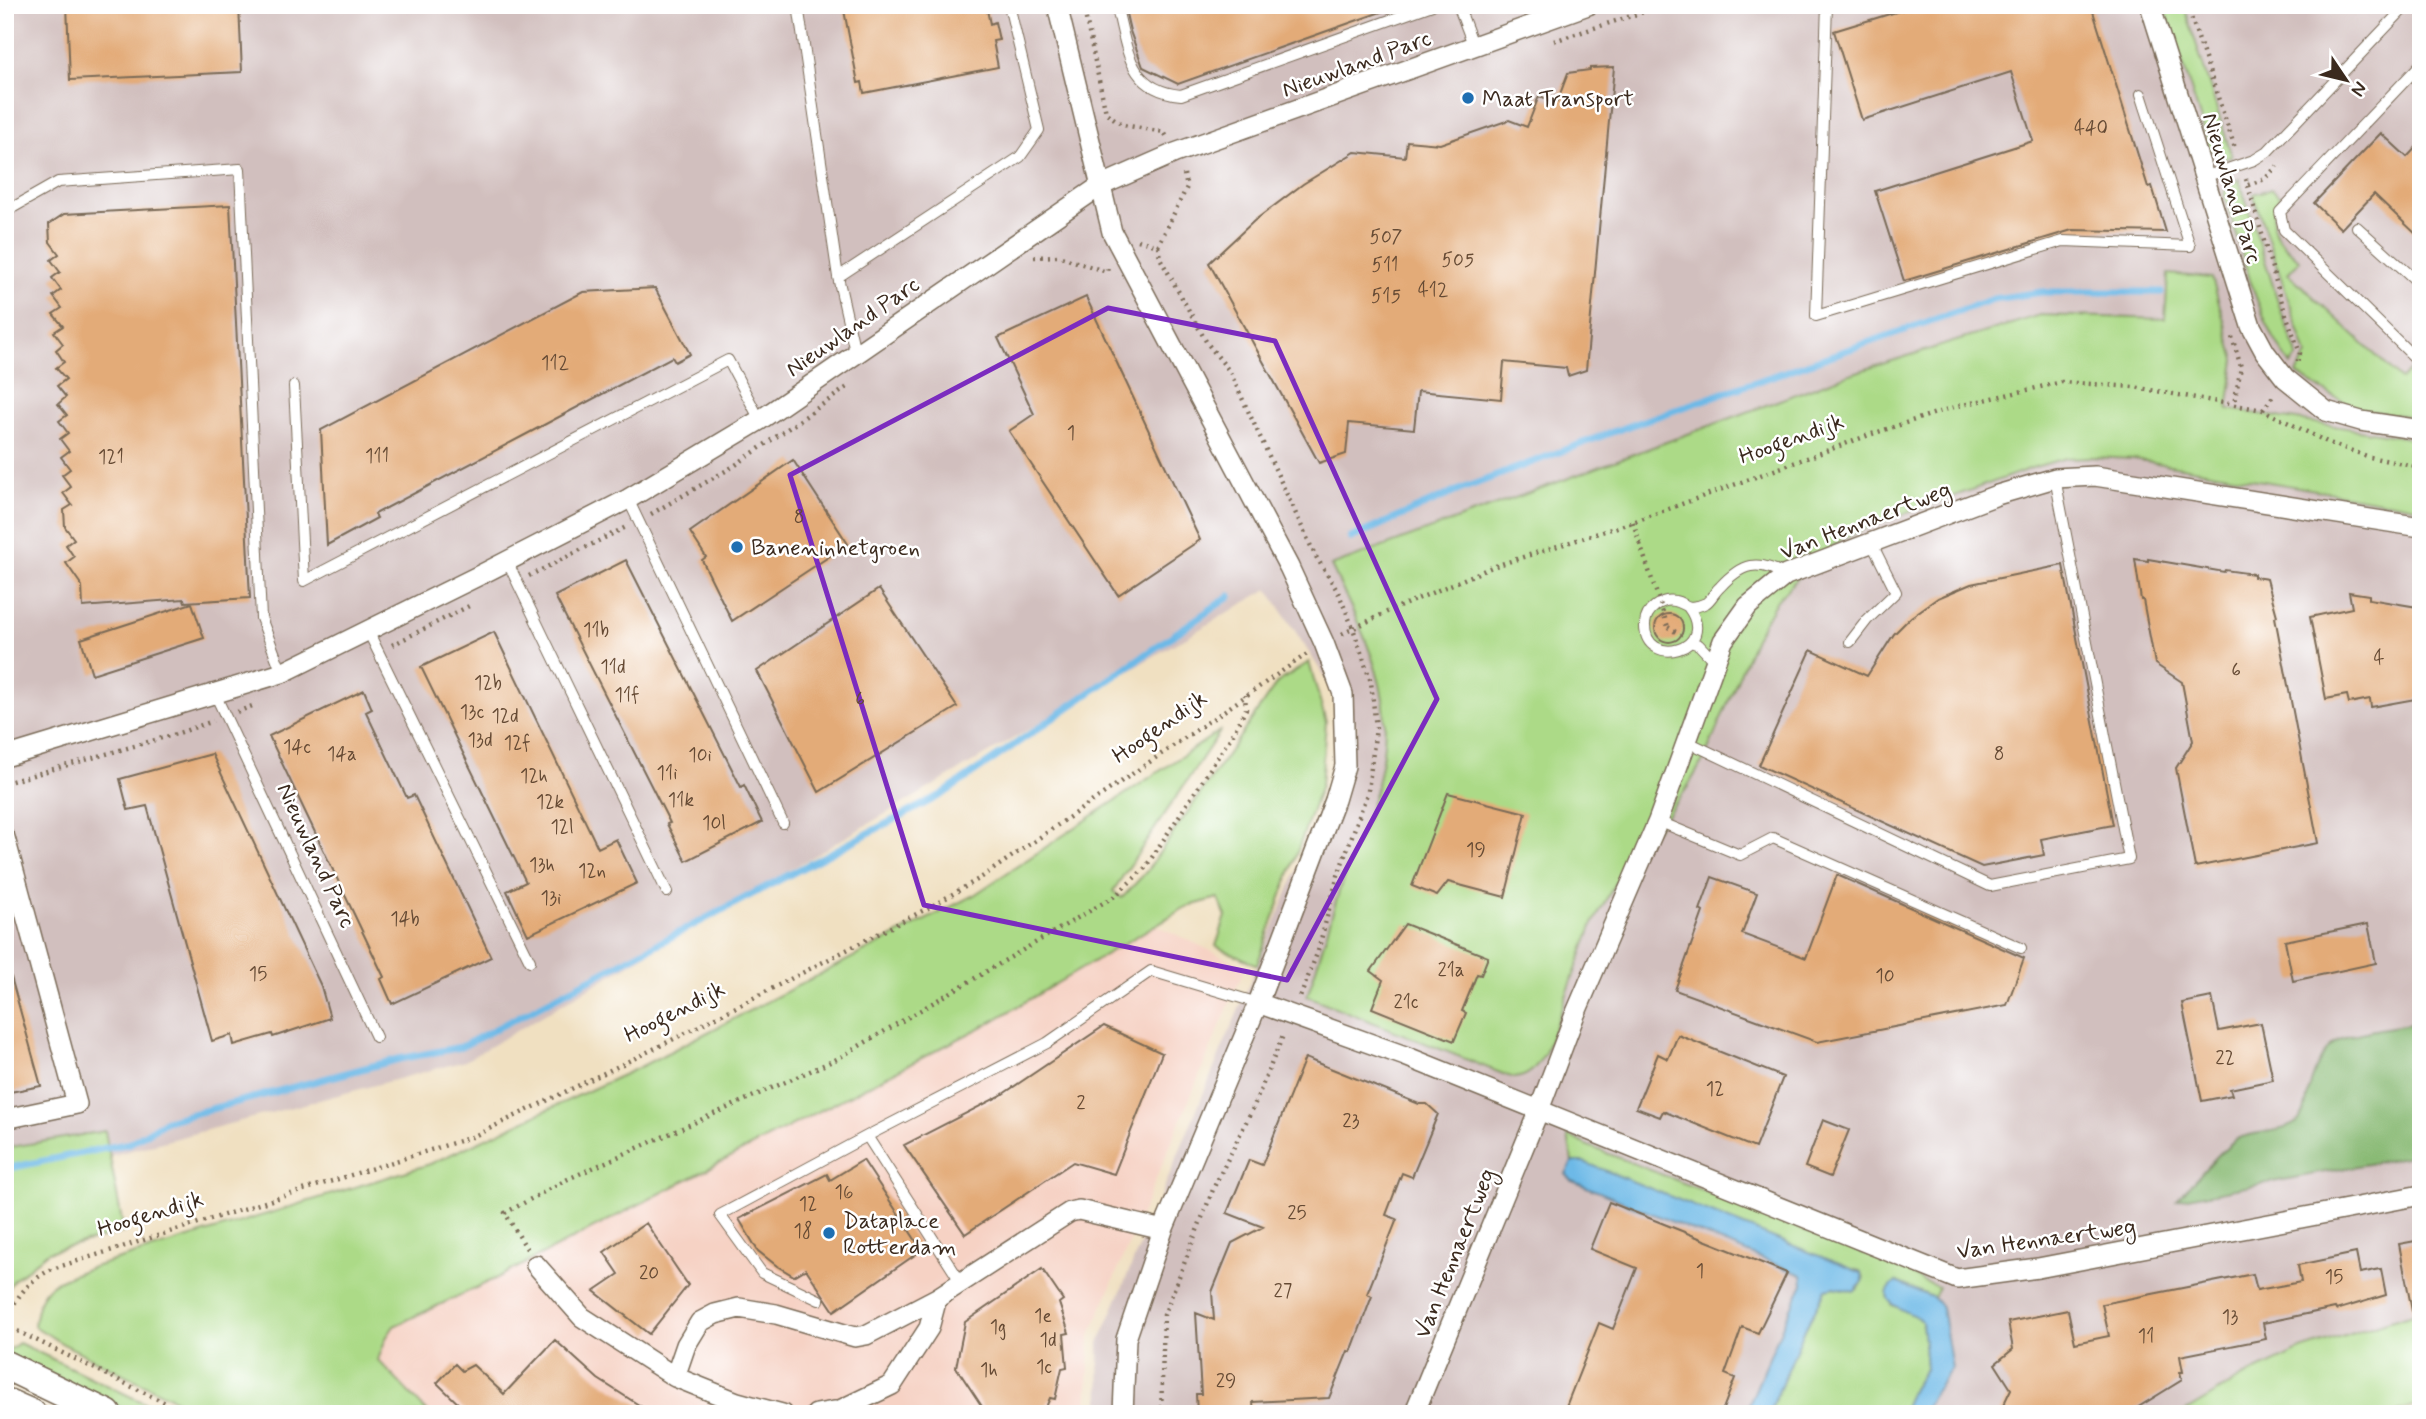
<svg xmlns="http://www.w3.org/2000/svg" width="2426" height="1419" viewBox="0 0 2426 1419" font-family="Mynerve,sans-serif">
<style>
.built{fill:#f6d2c4}
.industrial{fill:#d1bfbe}
.green{fill:#acda87;stroke:#748252;stroke-width:2}
.forest{fill:#89ba74;stroke:#627249;stroke-width:2}
.water{fill:#6db9e7;stroke:#547282;stroke-width:2}
.lines{fill:none;stroke-linecap:round;stroke-linejoin:round}
.stream{stroke:#6db9e7;stroke-width:7}
.building{fill:#e3ab78}
.lane-casing{stroke:#7a6a57;stroke-width:12}
.street-casing{stroke:#7a6a57;stroke-width:22}
.secondary-casing{stroke:#7a6a57;stroke-width:31}
.path{stroke:#7a6a57;stroke-width:4.5;stroke-dasharray:2 5;stroke-linecap:butt}
.lane{stroke:#fff;stroke-width:10}
.street{stroke:#fff;stroke-width:19}
.secondary{stroke:#fff;stroke-width:28}
.path-bridge{stroke:#7a6a57;stroke-width:4.5;stroke-dasharray:2 5;stroke-linecap:butt}
.marked{fill:none;stroke:#7b2cbf;stroke-width:5;stroke-linejoin:round}
.poi-dot{fill:#1f6fb2;stroke:#fff;stroke-width:2.5}
.labels{text-anchor:middle;stroke-width:5;stroke-linejoin:round;paint-order:stroke}
.number-label{font-size:19px;fill:#654a34}
.street-label{font-size:23px;fill:#3b2a1e;stroke:#fff}
.poi-label{font-size:23px;fill:#3b2a1e;stroke:#fff;text-anchor:start}
</style>
<rect width="100%" height="100%" fill="#fff"/>
<filter id="ink" filterUnits="userSpaceOnUse"><feTurbulence type="fractalNoise" baseFrequency=".0143" numOctaves="2"/><feDisplacementMap in="SourceGraphic" scale="14" xChannelSelector="R" yChannelSelector="G"/><feConvolveMatrix kernelMatrix="1 2 1 2 8 2 1 2 1" color-interpolation-filters="sRGB"/></filter>
<filter id="wash" filterUnits="userSpaceOnUse"><feTurbulence type="fractalNoise" baseFrequency=".00686" numOctaves="4" result="noise"/><feDisplacementMap in="SourceGraphic" scale="28" xChannelSelector="R" yChannelSelector="G"/><feGaussianBlur stdDeviation="1.57" result="paint"/><feColorMatrix in="noise" values="0 0 0 0 0 0 0 0 0 0 0 0 0 0 0 0 0 1.4 0 .05"/><feComposite in="paint" operator="in"/></filter>
<g filter="url(#wash)">
<rect width="100%" height="100%" fill="#f0e0c1"/>
<!-- built -->
<path class="built" d="M1087 892 1245 967 1090 1336 1087 1414H413L321 1304Z"/>
<!-- industrial -->
<path class="industrial" d="M5 5H2421V1381L2346 1414H1100L1099 1343 1357 727 1268 589 465 1061 5 1184Z"/>
<!-- green -->
<path class="green" d="M2164 5H2184L2232 157 2221 158 2210 149Z
M2239 179 2283 317 2297 352V358L2291 365C2255 317 2242 250 2224 194L2227 187Z
M2271 189 2280 197C2263 227 2278 240 2300 260L2288 273 2401 379 2412 368 2421 369V418L2357 409 2322 390 2297 374 2307 355 2253 194Z
M2168 274 2212 278 2235 360 2228 409 2421 440V508L2134 459 2092 457 2066 458 2035 467 1871 526 1842 539 1810 564 1777 600 1755 638 1705 757 1687 788 1614 885 1593 924 1545 1053C1536 1067 1530 1077 1513 1078L1307 996C1322 952 1333 908 1348 864 1353 847 1363 832 1368 815 1380 779 1389 737 1383 699 1375 652 1351 608 1331 566L1850 374 2040 315 2165 319Z
M1309 662 1326 722 1321 785 1257 965 1216 946 1226 916 1218 898 1186 907 993 1021 497 1278 394 1326 386 1338 378 1360 429 1414H203L63 1344 34 1326C39 1284 50 1284 87 1269L430 1164 640 1067 974 895 1221 730 1113 891 1122 898 1146 872 1277 683Z
M105 1131 124 1232 48 1252 14 1280 5 1292V1148Z
M1568 1135 1586 1145 1909 1271 1924 1282 1939 1287 1934 1298 1897 1282 1892 1305 1916 1315 1922 1321 1926 1368 1912 1389 1901 1414H1769L1805 1329 1826 1289 1835 1287 1854 1292 1860 1287 1864 1277 1860 1271 1842 1267 1584 1163 1572 1162Z
M2421 1311V1404L2393 1414H2181L2243 1377 2301 1350Z
M19 1343 167 1414H134L5 1353Z"/>
<!-- forest -->
<path class="forest" d="M2421 1022V1154L2177 1200C2191 1186 2222 1147 2237 1139 2255 1130 2283 1134 2298 1121 2307 1113 2306 1096 2310 1086 2315 1071 2321 1054 2333 1044 2347 1032 2401 1026 2421 1022Z"/>
<!-- water -->
<path class="water" d="M1572 1162H1584L1862 1273 1863 1282 1854 1292 1835 1287 1826 1289 1805 1329 1769 1414H1745L1786 1318 1803 1284 1802 1275 1572 1181 1566 1174Z
M1896 1282 1934 1298 1942 1307 1952 1368 1930 1399 1923 1414H1901L1912 1389 1926 1368 1922 1321C1910 1310 1869 1303 1896 1282Z"/>
<g class="lines">
<!-- stream -->
<path class="stream" d="M1351 538 1459 490 1615 431 1993 299 2042 292H2161
M5 1169 130 1143 166 1121 399 1059 461 1047 943 794 1230 596"/>
</g>
<g id="blocks">
<!-- building -->
<path class="building" d="M67 5H239L242 72 70 80Z
M843 5H986L990 24 995 22 999 40 993 41 998 67 864 93 862 82 858 83Z
M1124 5H1392V8L1178 84 1143 67 1130 31Z
M1919 5H2091L2148 187 2152 186 2166 232 2072 230 1904 281 1875 191 2033 141 2011 72 1862 120 1834 31Z
M1614 67 1586 370 1568 376 1566 368 1504 362 1501 399 1418 391 1414 429 1349 423 1346 454 1319 463 1209 263 1254 221 1303 184 1355 152 1405 157 1407 141 1440 144 1509 120 1527 127 1539 96 1557 102 1568 73 1590 70V68Z
M2381 133 2407 157 2421 142V239L2374 194 2341 229 2314 203Z
M230 205 250 598 185 602 184 599 83 607 82 586 66 563 74 557 66 545 74 539 65 527 64 510 72 505 63 493 71 487 62 475 70 469 61 457 69 451 60 439 68 433 59 421 67 415 58 404 66 397 57 386 66 379 56 368 64 362 56 350 63 344 54 332 63 326 53 314 62 308 53 296 61 290 52 278 60 272 51 260 59 254 50 242 49 224 64 214Z
M655 288 690 354 675 362 672 357 523 436 375 514 377 518 327 545 321 430 583 292Z
M1086 297 1200 540 1118 595 1009 431 1034 414 998 338Z
M793 460 848 544 732 621 702 560 706 557 690 532Z
M2135 559 2148 561V559L2224 572 2225 570 2254 574V577L2267 579 2277 616 2275 617 2318 843 2195 867 2176 768 2193 741 2182 682 2155 664 2143 600H2141Z
M626 560 741 787 744 785 762 822 686 861 667 824 670 823 555 596Z
M2063 565 2113 825 2041 839 2044 855 1982 867 1759 765 1811 650 1867 676 1894 634 1911 617 1938 598 1971 584Z
M879 589 957 707 819 792 757 671Z
M2349 592 2369 595V599L2417 607 2421 624V698L2371 707 2370 699 2349 703 2347 695 2326 699 2310 617 2352 608Z
M192 603 204 638 92 674 81 639Z
M1655 628a14 14 0 1 1 28 0a14 14 0 1 1-28 0Z
M494 632 598 848 616 839 637 883 528 935 507 891 526 882 421 667Z
M364 690 372 709 366 712 407 798 414 795 491 957 392 1004 381 979 384 977 269 736Z
M212 754 321 986 330 1018 273 1037 272 1034 234 1045 232 1035 212 1041 147 806 128 810 120 779Z
M1448 793 1526 813 1505 897 1448 882 1437 896 1412 886Z
M1837 875 2024 958 2007 1005 1817 1042 1675 990 1703 912 1700 910 1712 877 1757 893 1742 934 1806 958Z
M1405 924 1488 957 1481 975 1477 974 1462 1011 1466 1013 1454 1041 1372 1008 1383 980 1371 971Z
M2368 924 2376 963 2293 981 2285 941Z
M5 977H11L41 1086 5 1093Z
M2212 997 2219 1031 2261 1023 2273 1080 2230 1089 2232 1095 2202 1101 2182 1003Z
M1104 1026 1162 1053 1114 1174 1073 1162 965 1234 904 1145 1000 1096Z
M1678 1035 1783 1077 1755 1148 1663 1111 1660 1117 1636 1108 1658 1054 1668 1059Z
M1305 1058 1419 1104H1427L1438 1114 1412 1177 1402 1173 1386 1215 1397 1219 1367 1294 1372 1296 1351 1352 1348 1351 1329 1398 1253 1402 1254 1414H1197L1196 1394H1201L1196 1313 1214 1320 1212 1292 1232 1243 1263 1227 1227 1213 1249 1160 1262 1165Z
M1823 1120 1849 1130 1830 1177 1805 1167Z
M863 1160 922 1250 834 1311 806 1269 794 1276 777 1266 758 1251 739 1219 827 1174 830 1180Z
M1609 1202 1787 1273 1758 1333 1742 1327 1725 1374 1735 1378 1721 1414H1563L1599 1323 1613 1329 1637 1268 1590 1249Z
M646 1223 688 1285 649 1334 594 1291 619 1274 604 1252Z
M2421 1240V1310L2412 1311 2399 1244Z
M2356 1253 2360 1273 2381 1269 2386 1295 2336 1310 2335 1308 2263 1323 2266 1339 2180 1356 2183 1372H2180L2182 1380 2127 1414H1999L2011 1389 1995 1364 2013 1349 2008 1322 2068 1310 2075 1343 2109 1336 2102 1304 2253 1274 2257 1290 2301 1282 2298 1265Z
M1042 1269 1063 1300 1059 1303 1069 1333 1064 1334 1067 1367 1062 1368 1055 1399 1050 1398 1043 1414H987L956 1367 965 1322Z
M555 1340 598 1379 653 1414H469L437 1383 455 1364 462 1371 473 1365 504 1394Z"/>
</g>
</g>
<g filter="url(#ink)">
<use href="#blocks" fill-opacity="0" stroke="#7a6a57" stroke-width="2"/>
<g class="lines">
<defs>
<path id="lane" d="M798 5 838 277 855 352
M1116 5C1128 48 1127 90 1181 95L1432 5
M1458 5 1474 47
M1827 5 1816 316 2063 241 2190 246 2141 94
M2421 64 2280 212 2284 230 2414 357 2421 358
M2204 177 2254 160 2267 152 2407 5
M5 212 58 182 240 169 261 618 282 673
M2357 227 2421 285
M838 277 1020 157 1039 130 1009 5
M294 386 304 581 728 360 760 420
M628 499 783 823
M507 561 667 892
M1688 607C1721 651 1643 670 1645 624 1646 610 1661 598 1675 601 1681 602 1685 606 1690 607 1694 607 1702 605 1706 603 1711 600 1715 591 1720 587 1742 563 1757 559 1786 575
M368 631 530 961
M1691 642 1699 645 1716 663
M1850 642 1867 620 1896 592 1871 542
M215 694 376 1037
M5 705 7 757
M1686 741 1990 886 2129 859 2055 478
M1658 821 1740 855 1773 838 2021 948
M867 1136 960 1281
M819 1300 762 1273 720 1215 867 1136 1047 1043 1151 971 1258 1003"/>
<path id="street" d="M1057 5 1112 232 1289 567 1324 643 1343 694 1345 766 1335 800 1258 1003 1163 1230 1126 1339 1123 1414
M2150 5 2251 326 2265 352 2285 378 2326 411 2361 421 2421 430
M5 757 282 673 484 573 628 499 760 420 1100 186 1175 153 1588 5
M5 838 77 1104 5 1119
M1258 1003 1405 1056 1957 1279 2038 1268 2421 1195
M536 1265 582 1317 675 1377
M782 1414 737 1402 675 1377 686 1345 700 1322 715 1314 739 1308 776 1314 855 1337 866 1335 937 1298 1070 1212 1079 1210 1163 1230
M816 1414 840 1410 892 1385 929 1328 937 1298
M1414 1414 1539 1110 1574 1017 1658 821 1723 641 1748 606 1786 575 1997 495 2055 478 2095 476 2421 527"/>
<path id="secondary" d="M5 1365 107 1414
M5 1402 32 1414"/>
</defs>
<!-- lane casing -->
<use href="#lane" class="lane-casing"/>
<!-- street casing -->
<use href="#street" class="street-casing"/>
<!-- secondary casing -->
<use href="#secondary" class="secondary-casing"/>
<!-- path -->
<path class="path" d="M1083 5 1106 113 1123 125 1164 132 1167 137
M2187 5 2236 151
M1554 41 1665 5
M2246 179 2283 306 2300 353 2297 364
M2248 185 2265 179 2277 166
M1138 240 1158 246 1160 258 1207 343 1230 372 1315 555 1338 592 1353 628 1371 682 1376 728 1368 791 1338 875 1318 951 1299 1000
M1158 246 1187 187 1183 170
M1034 257 1058 256 1107 272 1108 266
M2232 337 2241 367 2234 404
M2263 410 2275 393
M651 514 734 466 849 386
M1633 522 1640 544
M529 576 628 526
M1668 627 1677 633
M1342 634 1387 612 1492 567 1633 522 1872 434 1954 407 2062 382 2134 387 2263 410 2329 443 2370 457 2421 468
M392 645 471 605
M237 712 255 705
M5 783 176 734 213 721
M527 1249 505 1213 568 1179 837 1059 1115 896 1145 868 1233 734 1246 709 1245 695
M5 1322C16 1297 28 1281 52 1269L472 1137 668 1042 932 906 982 877 1307 654
M5 1325 188 1414
M1161 1414 1164 1315 1214 1187 1253 1108 1284 1033"/>
<!-- lane -->
<use href="#lane" class="lane"/>
<!-- street -->
<use href="#street" class="street"/>
<!-- secondary -->
<use href="#secondary" class="secondary"/>
<!-- path-bridge -->
<path class="path-bridge" d="M1640 544 1668 627"/>
</g>
</g>
<!-- marked area -->
<path class="marked" d="M1108 308 1275 341 1437 699 1287 980 924 905 790 475Z"/>
<!-- markers -->
<g class="poi-dot">
<circle cx="1468" cy="98" r="7"/>
<circle cx="737" cy="547" r="7"/>
<circle cx="829" cy="1233" r="7"/>
</g>
<g class="labels">
<!-- number labels -->
<g class="number-label">
<text x="2091" y="134">440</text>
<text x="1386" y="243">507</text>
<text x="1458" y="266">505</text>
<text x="1385" y="271">511</text>
<text x="1433" y="296">412</text>
<text x="1386" y="302">515</text>
<text x="555" y="369">112</text>
<text x="1071" y="439">1</text>
<text x="377" y="462">111</text>
<text x="111" y="463">121</text>
<text x="799" y="523">8</text>
<text x="596" y="636">11b</text>
<text x="2379" y="664">4</text>
<text x="613" y="673">11d</text>
<text x="2236" y="676">6</text>
<text x="488" y="689">12b</text>
<text x="627" y="701">11f</text>
<text x="860" y="705">6</text>
<text x="472" y="718">13c</text>
<text x="505" y="722">12d</text>
<text x="480" y="746">13d</text>
<text x="517" y="749">12f</text>
<text x="297" y="753">14c</text>
<text x="342" y="760">14a</text>
<text x="1999" y="760">8</text>
<text x="700" y="761">10i</text>
<text x="667" y="779">11i</text>
<text x="534" y="782">12h</text>
<text x="681" y="806">11k</text>
<text x="550" y="808">12k</text>
<text x="714" y="829">10l</text>
<text x="562" y="833">12l</text>
<text x="1476" y="856">19</text>
<text x="542" y="871">13h</text>
<text x="592" y="877">12n</text>
<text x="551" y="904">13i</text>
<text x="405" y="925">14b</text>
<text x="1451" y="976">21a</text>
<text x="258" y="980">15</text>
<text x="1885" y="982">10</text>
<text x="1406" y="1008">21c</text>
<text x="2225" y="1064">22</text>
<text x="1715" y="1095">12</text>
<text x="1081" y="1109">2</text>
<text x="1351" y="1127">23</text>
<text x="844" y="1198">16</text>
<text x="808" y="1210">12</text>
<text x="1297" y="1219">25</text>
<text x="803" y="1237">18</text>
<text x="1700" y="1277">1</text>
<text x="649" y="1279">20</text>
<text x="2334" y="1283">15</text>
<text x="1283" y="1297">27</text>
<text x="1043" y="1322">1e</text>
<text x="2230" y="1323">13</text>
<text x="998" y="1333">1g</text>
<text x="2146" y="1342">11</text>
<text x="1048" y="1346">1d</text>
<text x="1044" y="1373">1c</text>
<text x="989" y="1376">1h</text>
<text x="1226" y="1387">29</text>
</g>
<!-- street labels -->
<g class="street-label">
<text transform="translate(1356 63) rotate(-20)" y="8">Nieuwland Parc</text>
<text transform="translate(2233 188) rotate(73)" y="8">Nieuwland Parc</text>
<text transform="translate(852 326) rotate(-35)" y="8">Nieuwland Parc</text>
<text transform="translate(1791 438) rotate(-20)" y="8">Hoogendijk</text>
<text transform="translate(1865 520) rotate(-21)" y="8">Van Hennaertweg</text>
<text transform="translate(1159 726) rotate(-35)" y="8">Hoogendijk</text>
<text transform="translate(317 855) rotate(65)" y="8">Nieuwland Parc</text>
<text transform="translate(674 1011) rotate(-27)" y="8">Hoogendijk</text>
<text transform="translate(150 1213) rotate(-17)" y="8">Hoogendijk</text>
<text transform="translate(2046 1238) rotate(-8)" y="8">Van Hennaertweg</text>
<text transform="translate(1454 1253) rotate(-68)" y="8">Van Hennaertweg</text>
</g>
<!-- poi labels -->
<g class="poi-label">
<text x="1482" y="106">Maat Transport</text>
<text x="751" y="555">Baneninhetgroen</text>
<text x="843" y="1228">Dataplace<tspan x="843" dy="26">Rotterdam</tspan></text>
</g>
</g>
<!-- margin -->
<rect width="2426" height="1419" fill="none" stroke="#fff" stroke-width="28"/>
<!-- north arrow -->
<g transform="translate(2346 80) rotate(125)" stroke="#ffffff" stroke-width="5" paint-order="stroke">
<path d="M0-5L12 26L0 18L-12 26Z" fill="#3b2a1e"/>
<text y="-10" font-size="19" font-weight="bold" text-anchor="middle" fill="#3b2a1e">N</text>
</g>
</svg>
